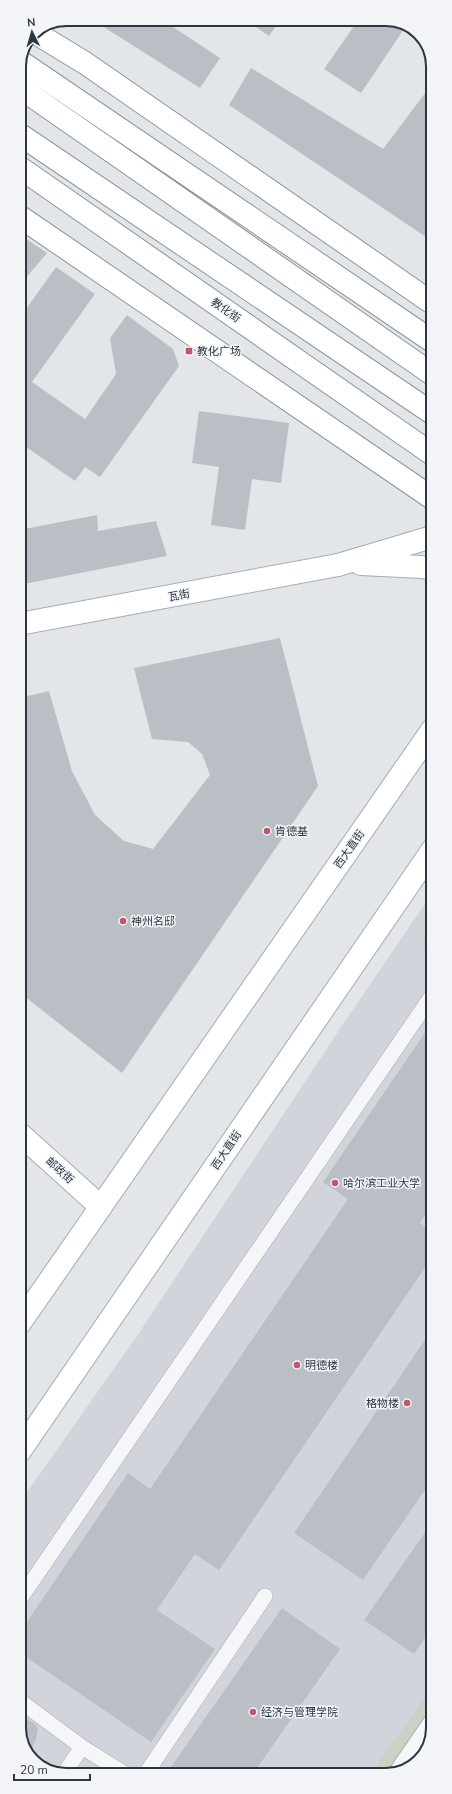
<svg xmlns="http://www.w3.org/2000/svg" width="452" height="1794" viewBox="0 0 452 1794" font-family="'Nunito Sans','Noto Sans SC',sans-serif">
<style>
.built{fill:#d1d5db}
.green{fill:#c9d2c4}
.building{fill:#babfc5}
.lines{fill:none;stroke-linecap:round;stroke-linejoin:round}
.lane-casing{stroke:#a8adb3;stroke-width:16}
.street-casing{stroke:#a8adb3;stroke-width:24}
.secondary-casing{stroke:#a8adb3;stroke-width:24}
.primary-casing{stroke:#a3abb4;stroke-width:24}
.highway-casing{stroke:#8b949e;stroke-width:24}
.lane{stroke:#f5f6f8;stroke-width:15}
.street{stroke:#f5f6f8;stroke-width:22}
.secondary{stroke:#fff;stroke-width:22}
.primary{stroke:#fff;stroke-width:22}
.highway{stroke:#fff;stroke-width:22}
.poi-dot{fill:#c1546f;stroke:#f2f4f7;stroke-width:1.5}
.labels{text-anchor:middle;stroke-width:3;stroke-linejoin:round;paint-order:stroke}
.street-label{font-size:11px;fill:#2c3540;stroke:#f2f4f7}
.poi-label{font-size:11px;fill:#2c3540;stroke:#f2f4f7;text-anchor:start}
.rim{fill:none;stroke:#2c3540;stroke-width:2}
</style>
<rect width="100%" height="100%" fill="#e2e6e9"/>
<!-- built -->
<path class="built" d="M433 892V1728L395 1774 60 1775 35 1763 20 1737V1502L137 1336 339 1030Z"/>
<!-- green -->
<path class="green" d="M433 922V959L425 953 423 936Z
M433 1687V1728L395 1774H370Z"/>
<!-- building -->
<path class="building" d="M91 19H161L220 58 200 88Z
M245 19H281L269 36Z
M359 19H392L406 26 361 93 324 69Z
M251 68 383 149 432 84V241L229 105Z
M19 234 47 253 19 286Z
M56 267 95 294 32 382 85 419 116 374 110 338 127 315 173 349 179 366 100 477 85 467 75 481 19 442V319Z
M199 411 289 423 281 483 252 479 245 530 211 525 219 467 192 463Z
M97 515 98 531 156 521 167 556 19 585V530Z
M280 638 318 786 122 1073 19 992V698L49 691 72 771 95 815 124 841 153 849 210 775 202 754 188 742 152 739 134 668Z
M433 1021V1204L420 1223 433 1232V1256L219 1570 195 1554 157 1610 215 1649 151 1742 20 1653V1632L128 1473 150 1489 348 1199 323 1182Z
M433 1328V1478L363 1580 294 1533Z
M433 1521V1626L414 1654 364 1620Z
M282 1608 340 1649 253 1774H166Z
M20 1719H26L34 1723 38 1729 36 1739 29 1754 20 1737Z"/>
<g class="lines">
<defs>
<path id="lane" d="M20 1599 433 994
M20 1701 82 1747 63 1775
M82 1747 127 1775
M145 1775 265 1596"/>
<path id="street" d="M402 1770 433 1725"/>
<path id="secondary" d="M19 624 338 565
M20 1134 101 1207"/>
<path id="primary" d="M361 564 422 567 432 569
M338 565 432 537
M20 1323 432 730
M20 1451 433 849"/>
<path id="highway" d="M34 32 85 63 432 303
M21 62 432 341
M19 87 432 374
M19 134 432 413
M19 167 432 454
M19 216 432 498"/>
</defs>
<!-- lane casing -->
<use href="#lane" class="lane-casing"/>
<!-- street casing -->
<use href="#street" class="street-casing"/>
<!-- secondary casing -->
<use href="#secondary" class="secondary-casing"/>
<!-- primary casing -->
<use href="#primary" class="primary-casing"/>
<!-- highway casing -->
<use href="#highway" class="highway-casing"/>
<!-- lane -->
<use href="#lane" class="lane"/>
<!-- street -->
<use href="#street" class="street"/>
<!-- secondary -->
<use href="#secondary" class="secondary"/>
<!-- primary -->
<use href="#primary" class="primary"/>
<!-- highway -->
<use href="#highway" class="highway"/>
</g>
<!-- markers -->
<g class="poi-dot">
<rect x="185" y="347" width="8" height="8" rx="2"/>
<circle cx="267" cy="831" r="4"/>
<circle cx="123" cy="921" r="4"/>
<circle cx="335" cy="1183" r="4"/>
<circle cx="297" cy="1365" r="4"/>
<circle cx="407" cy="1403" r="4"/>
<circle cx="253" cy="1712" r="4"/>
</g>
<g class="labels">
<!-- street labels -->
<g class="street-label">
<text transform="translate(226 310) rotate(35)" y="4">教化街</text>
<text transform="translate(179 595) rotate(-11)" y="4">瓦街</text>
<text transform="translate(349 849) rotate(-55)" y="4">西大直街</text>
<text transform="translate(226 1150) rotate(-56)" y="4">西大直街</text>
<text transform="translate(60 1170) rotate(42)" y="4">邮政街</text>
</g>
<!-- poi labels -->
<g class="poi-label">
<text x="197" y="355">教化广场</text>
<text x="275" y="835">肯德基</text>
<text x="131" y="925">神州名邸</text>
<text x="343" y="1187">哈尔滨工业大学</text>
<text x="305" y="1369">明德楼</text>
<text x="399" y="1407" text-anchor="end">格物楼</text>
<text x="261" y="1716">经济与管理学院</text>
</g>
</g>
<!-- crop -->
<path d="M0 0H452V1794H0ZM66 26H386A40 40 0 0 1 426 66V1728A40 40 0 0 1 386 1768H66A40 40 0 0 1 26 1728V66A40 40 0 0 1 66 26Z" fill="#f2f4f7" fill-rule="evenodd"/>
<path class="rim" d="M66 26H386A40 40 0 0 1 426 66V1728A40 40 0 0 1 386 1768H66A40 40 0 0 1 26 1728V66A40 40 0 0 1 66 26Z"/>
<!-- north arrow -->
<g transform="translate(32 32) rotate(355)" stroke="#f2f4f7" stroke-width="3" paint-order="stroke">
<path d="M0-3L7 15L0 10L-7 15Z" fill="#2c3540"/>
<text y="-6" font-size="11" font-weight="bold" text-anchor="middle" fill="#2c3540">N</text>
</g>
<!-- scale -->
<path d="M14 1774v6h76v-6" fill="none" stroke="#2c3540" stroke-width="2"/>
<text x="20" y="1774" font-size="12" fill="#2c3540" stroke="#f2f4f7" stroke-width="3" paint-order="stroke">20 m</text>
</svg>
